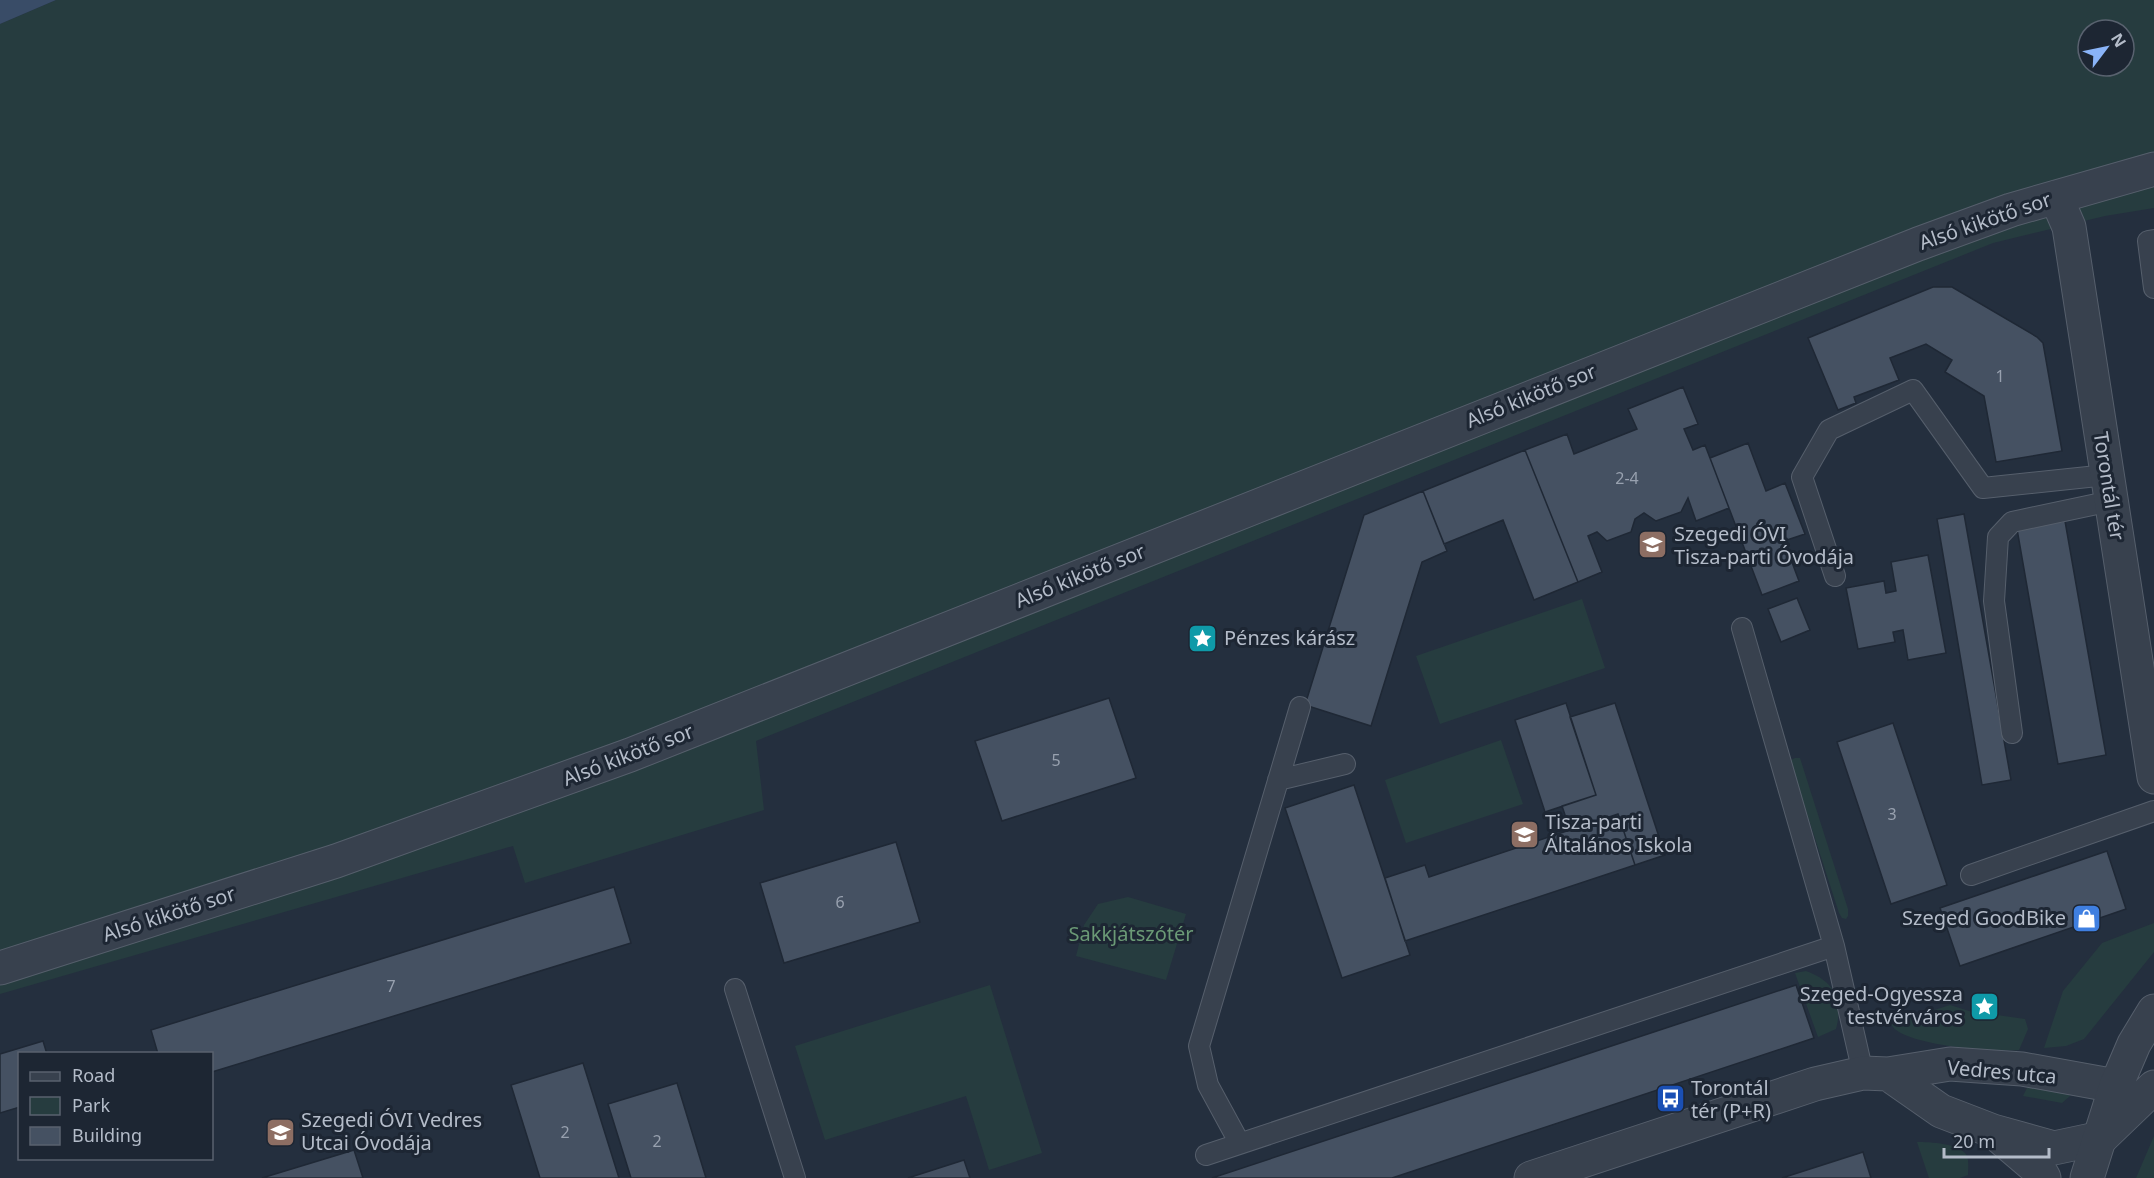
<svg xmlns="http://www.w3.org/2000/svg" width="2154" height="1178" viewBox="0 0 2154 1178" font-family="'Noto Sans',sans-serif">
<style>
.green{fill:#263c3f;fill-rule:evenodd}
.water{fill:#394c67}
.building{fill:#455162;stroke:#1f2835;stroke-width:1.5}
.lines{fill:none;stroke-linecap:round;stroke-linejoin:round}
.service-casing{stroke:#565f6c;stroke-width:22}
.minor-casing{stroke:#565f6c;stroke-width:35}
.tertiary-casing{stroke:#565f6c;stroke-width:35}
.service{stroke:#38414e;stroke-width:20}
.minor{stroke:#38414e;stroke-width:33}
.tertiary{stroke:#38414e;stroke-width:33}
.labels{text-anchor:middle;stroke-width:6;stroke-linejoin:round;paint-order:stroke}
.number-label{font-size:16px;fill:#98a1af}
.street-label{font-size:20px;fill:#b4bcc9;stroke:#1d2633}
.poi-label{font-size:20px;fill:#b4bcc9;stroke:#1d2633;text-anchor:start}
.park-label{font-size:20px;fill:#6b9a76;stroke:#1d2633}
</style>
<rect width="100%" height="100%" fill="#242f3e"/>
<!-- green -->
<path class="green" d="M56 0H2154V208L2105 216 1993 243 756 741 764 810 525 883 513 846 0 994V24ZM2088 30H2124V66H2088Z
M1582 599 1605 668 1440 724 1416 656Z
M1501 740 1523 804 1406 843 1385 780Z
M1795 758H1800L1848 909V916L1846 919 1842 918 1839 913 1791 764V760Z
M1128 897 1186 914 1166 980 1076 956 1084 925 1098 904Z
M2154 923V952L2084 1039 2066 1046 2044 1048 2063 991 2102 943Z
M1806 971C1834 981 1844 1000 1836 1029L1818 1037 1795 973Z
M990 985 1042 1153 989 1170 966 1096 825 1140 795 1046Z
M1950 1005 1969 1011 2025 1019 2028 1029 2019 1050C1996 1052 1901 1046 1891 1024Z
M2031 1080 2067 1092 2070 1096 2062 1103 2023 1096Z
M2154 1136V1178H2136Z
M1917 1142C1929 1142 1961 1143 1967 1156 1969 1161 1968 1170 1968 1175L1960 1178H1929Z"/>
<!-- water -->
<path class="water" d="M0 0H56L0 24Z"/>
<!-- building -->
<path class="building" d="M1933 287H1952L2037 337 2043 343 2062 451 1996 462 1984 396 1945 372 1952 360 1926 344 1890 358 1899 380 1854 397 1856 403 1838 410 1808 338Z
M1683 387 1698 424 1684 429 1693 450 1705 445 1729 508 1696 521 1688 498 1681 512 1656 521 1644 513 1635 519 1631 532 1607 541 1597 532 1588 536 1602 572 1578 582 1525 450 1567 434 1574 454 1637 429 1628 409Z
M1748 443 1766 491 1785 483 1805 534 1784 541 1799 581 1762 595 1710 458Z
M1525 450 1578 582 1534 600 1503 520 1444 544 1423 491Z
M1423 491 1447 551 1422 562 1371 726 1305 705 1364 515Z
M1964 514 2011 780 1982 785 1937 519Z
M2065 521 2106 755 2058 764 2017 529Z
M1928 555 1946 653 1908 660 1903 630 1893 632 1895 642 1858 649 1846 588 1884 581 1886 593 1896 591 1891 562Z
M1797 598 1810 630 1781 642 1768 609Z
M1109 698 1136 778 1002 821 975 741Z
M1566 703 1596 795 1545 812 1515 720Z
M1615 703 1665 855 1635 865 1618 814 1570 830 1562 806 1596 795 1570 717Z
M1893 723 1947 885 1891 904 1837 742Z
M1354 785 1410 955 1342 978 1285 808Z
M1618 814 1635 865 1405 941 1385 878 1425 865 1429 877Z
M896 842 920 922 784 963 760 883Z
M2107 851 2126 909 1960 966 1940 908Z
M614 887 631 943 212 1072V1054H158L151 1030Z
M1796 985 1814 1038 1392 1178H1212Z
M43 1041 47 1054H20V1107L0 1113V1054Z
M583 1063 619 1178H540L511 1085Z
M677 1083 706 1178H631L608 1104Z
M354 1150 363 1178H262Z
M1863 1152 1871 1178H1782Z
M964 1160 970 1178H908Z"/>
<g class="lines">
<defs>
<path id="service" d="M2154 240 2148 241 2154 288
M1835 576 1802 477 1829 430 1913 390 1983 488 2107 475
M1742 628 1834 946 1863 1073
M2012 733 1994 601 1998 537 2012 522 2111 501
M1278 780 1345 764
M1971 875 2154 811
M735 989 795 1178
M1239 1142 1208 1085 1199 1046 1300 707
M1206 1155 1834 946"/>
<path id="minor" d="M2056 197 2069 227 2154 777
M0 968 336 861 630 755 1918 244 2011 210 2154 169
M1888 1074 1941 1111 1993 1131 2054 1148 2101 1138
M2001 1138 2040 1171 2044 1178
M1531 1178 1815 1084 1863 1073 1888 1074 1950 1064 2022 1069 2116 1086"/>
<path id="tertiary" d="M2102 1137 2154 1087
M2087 1178 2116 1086 2134 1044 2154 1011"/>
</defs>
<!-- service casing -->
<use href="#service" class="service-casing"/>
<!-- minor casing -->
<use href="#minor" class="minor-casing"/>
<!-- tertiary casing -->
<use href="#tertiary" class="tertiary-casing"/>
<!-- service -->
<use href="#service" class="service"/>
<!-- minor -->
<use href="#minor" class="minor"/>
<!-- tertiary -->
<use href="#tertiary" class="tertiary"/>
</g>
<!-- icons -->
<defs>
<symbol id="school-square" viewBox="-11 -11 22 22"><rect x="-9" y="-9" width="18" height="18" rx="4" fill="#8d6e63" stroke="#1d2633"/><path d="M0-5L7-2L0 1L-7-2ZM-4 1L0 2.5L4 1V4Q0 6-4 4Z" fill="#fff"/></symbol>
<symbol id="sight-square" viewBox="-11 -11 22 22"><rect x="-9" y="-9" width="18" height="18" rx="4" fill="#0f9aa8" stroke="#1d2633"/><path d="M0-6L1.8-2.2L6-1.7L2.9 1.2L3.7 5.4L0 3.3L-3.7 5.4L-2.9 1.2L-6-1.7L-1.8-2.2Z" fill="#fff"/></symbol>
<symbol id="shop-square" viewBox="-11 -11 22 22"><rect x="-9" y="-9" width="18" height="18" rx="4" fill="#3f7fe0" stroke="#1d2633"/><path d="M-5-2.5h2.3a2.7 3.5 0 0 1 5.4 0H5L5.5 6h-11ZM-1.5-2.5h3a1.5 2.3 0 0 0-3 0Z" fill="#fff"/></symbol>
<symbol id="bus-square" viewBox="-11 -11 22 22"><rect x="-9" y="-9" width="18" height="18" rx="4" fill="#1a4fb4" stroke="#1d2633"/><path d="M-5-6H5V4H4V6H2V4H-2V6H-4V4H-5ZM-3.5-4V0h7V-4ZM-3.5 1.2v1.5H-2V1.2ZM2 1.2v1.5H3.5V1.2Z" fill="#fff"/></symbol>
</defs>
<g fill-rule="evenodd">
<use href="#school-square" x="1636" y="528" width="33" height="33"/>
<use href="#sight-square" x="1186" y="622" width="33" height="33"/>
<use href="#school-square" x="1508" y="818" width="33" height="33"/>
<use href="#shop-square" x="2070" y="902" width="33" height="33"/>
<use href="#sight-square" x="1968" y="990" width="33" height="33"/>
<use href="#bus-square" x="1654" y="1082" width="33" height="33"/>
<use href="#school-square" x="264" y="1116" width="33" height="33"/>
</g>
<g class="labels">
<!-- number labels -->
<g class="number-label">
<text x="2000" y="382">1</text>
<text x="1627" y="484">2-4</text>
<text x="1056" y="766">5</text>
<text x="1892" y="820">3</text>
<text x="840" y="908">6</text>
<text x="391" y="992">7</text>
<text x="565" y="1138">2</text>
<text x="657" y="1147">2</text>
</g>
<!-- street labels -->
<g class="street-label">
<text transform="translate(1985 221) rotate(-19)" y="7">Alsó kikötő sor</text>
<text transform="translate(1531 396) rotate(-22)" y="7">Alsó kikötő sor</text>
<text transform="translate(2109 486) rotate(81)" y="7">Torontál tér</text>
<text transform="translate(1080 576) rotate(-22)" y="7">Alsó kikötő sor</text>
<text transform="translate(628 755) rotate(-21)" y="7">Alsó kikötő sor</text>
<text transform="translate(169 914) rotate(-18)" y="7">Alsó kikötő sor</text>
<text transform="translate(2002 1072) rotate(5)" y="7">Vedres utca</text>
</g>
<!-- poi labels -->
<g class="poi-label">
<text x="1674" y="541">Szegedi ÓVI<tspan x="1674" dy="23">Tisza-parti Óvodája</tspan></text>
<text x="1224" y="645">Pénzes kárász</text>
<text x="1545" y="829">Tisza-parti<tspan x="1545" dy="23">Általános Iskola</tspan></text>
<text x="2066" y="925" text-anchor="end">Szeged GoodBike</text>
<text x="1963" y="1001" text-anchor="end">Szeged-Ogyessza<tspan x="1963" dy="23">testvérváros</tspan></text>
<text x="1691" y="1095">Torontál<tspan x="1691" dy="23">tér (P+R)</tspan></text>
<text x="301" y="1127">Szegedi ÓVI Vedres<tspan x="301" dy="23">Utcai Óvodája</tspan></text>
</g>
<!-- park labels -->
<g class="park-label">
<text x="1131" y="941">Sakkjátszótér</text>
</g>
</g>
<!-- legend -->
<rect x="18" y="1052" width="195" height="108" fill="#1d2633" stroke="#59626f" stroke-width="1.5"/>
<rect x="30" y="1072" width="30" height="9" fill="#38414e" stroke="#59626f" stroke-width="1.5"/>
<text x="72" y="1082" font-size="18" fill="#b4bcc9">Road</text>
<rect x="30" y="1097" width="30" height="18" fill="#263c3f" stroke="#59626f" stroke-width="1.5"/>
<text x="72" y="1112" font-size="18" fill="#b4bcc9">Park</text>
<rect x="30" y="1127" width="30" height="18" fill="#455162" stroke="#59626f" stroke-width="1.5"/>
<text x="72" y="1142" font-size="18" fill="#b4bcc9">Building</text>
<!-- north arrow -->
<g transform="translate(2106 48) rotate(58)"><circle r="28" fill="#1d2633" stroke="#59626f" stroke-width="1.5"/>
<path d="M0-4.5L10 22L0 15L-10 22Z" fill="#8ab4f8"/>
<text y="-9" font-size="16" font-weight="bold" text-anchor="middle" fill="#b4bcc9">N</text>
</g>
<!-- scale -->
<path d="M1944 1148v9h105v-9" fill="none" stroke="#b4bcc9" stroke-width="3"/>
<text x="1953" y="1148" font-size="18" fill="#b4bcc9" stroke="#1d2633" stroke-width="4.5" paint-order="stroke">20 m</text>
</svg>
